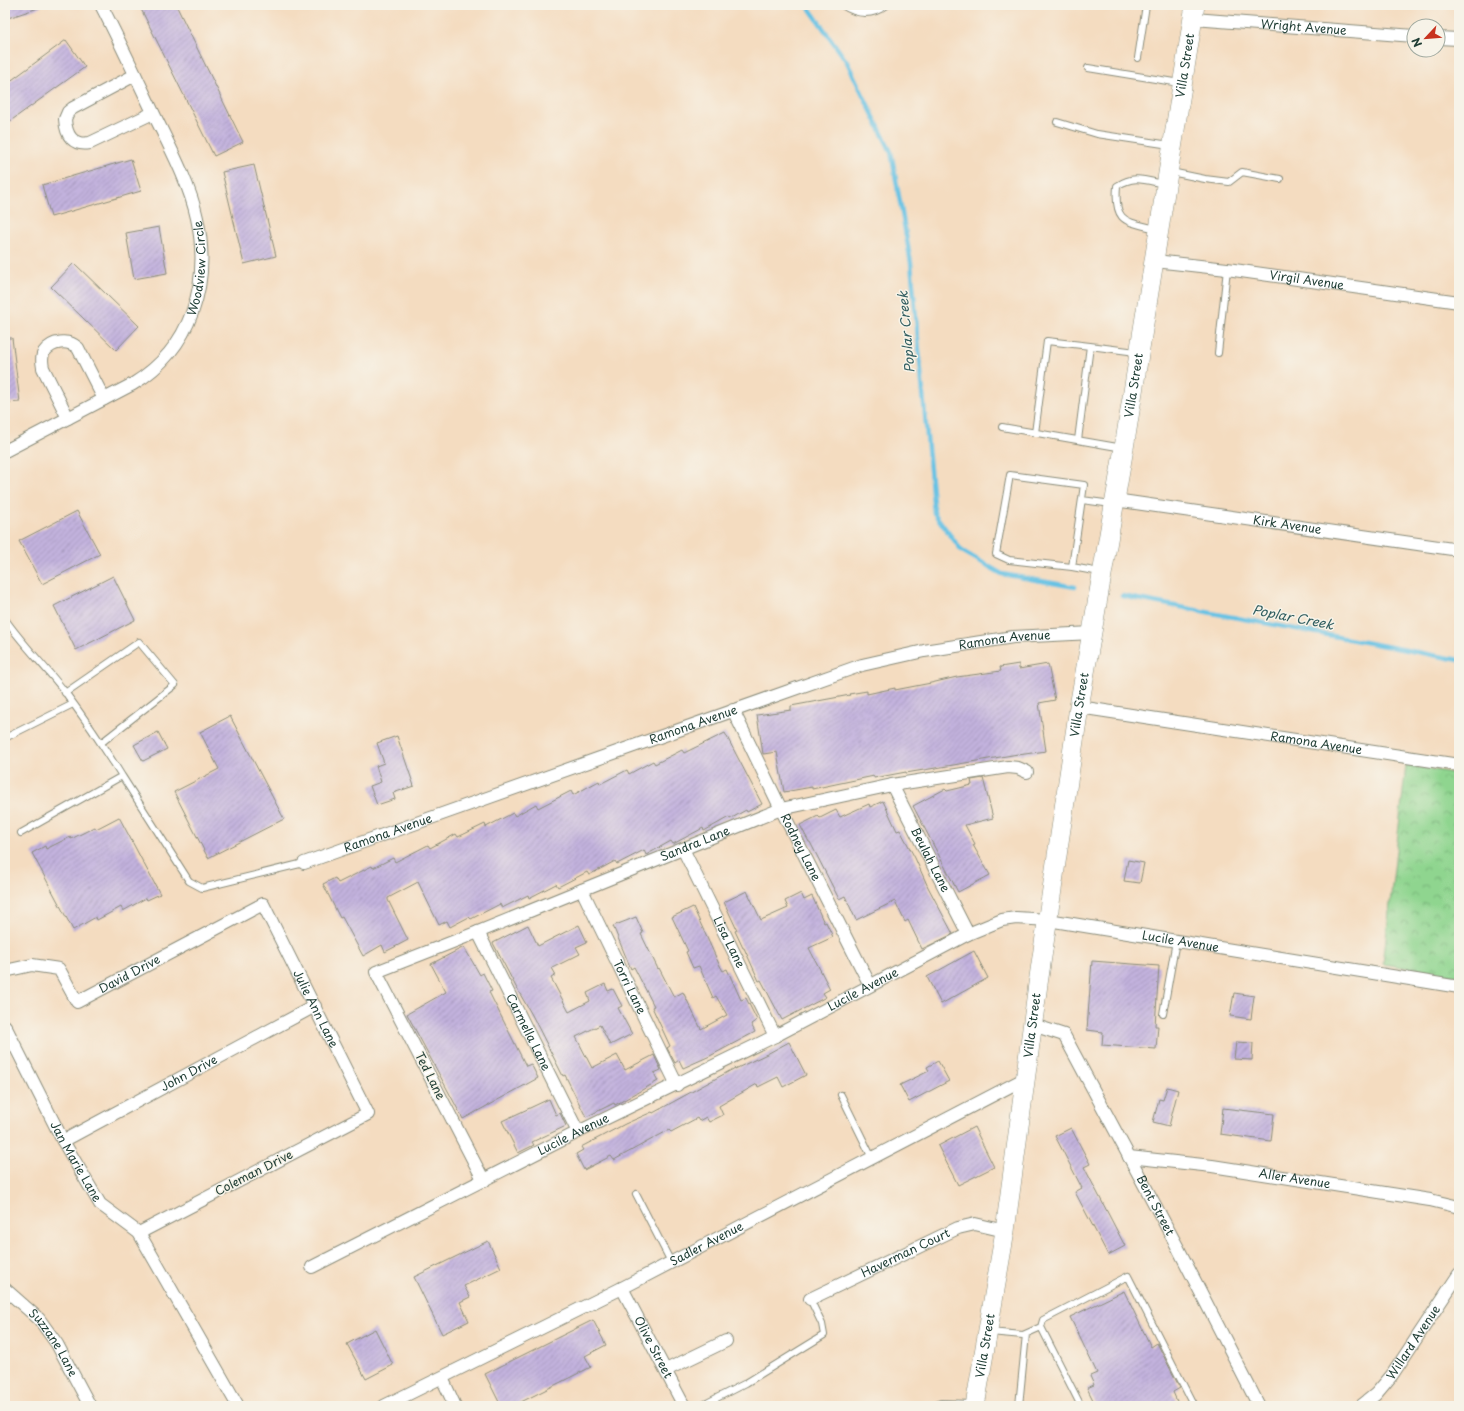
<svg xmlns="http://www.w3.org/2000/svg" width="1464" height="1411" viewBox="0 0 1464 1411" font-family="'Playpen Sans',sans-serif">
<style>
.park{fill:url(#park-crowns);stroke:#578962}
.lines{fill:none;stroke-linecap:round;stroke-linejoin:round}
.stream{stroke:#67c2e4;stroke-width:4.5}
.building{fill:url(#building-hatch)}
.service-casing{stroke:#8a8c7a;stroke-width:8}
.minor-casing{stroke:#8a8c7a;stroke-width:14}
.primary-casing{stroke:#8a8c7a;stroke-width:20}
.service{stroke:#fff;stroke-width:6}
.minor{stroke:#fff;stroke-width:12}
.primary{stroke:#fff;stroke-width:19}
.labels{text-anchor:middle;stroke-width:3;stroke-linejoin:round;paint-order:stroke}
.street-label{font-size:12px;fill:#1f3d34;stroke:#f7f3e8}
.water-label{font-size:13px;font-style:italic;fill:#315e60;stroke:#f7f3e8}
</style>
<defs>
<pattern id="park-crowns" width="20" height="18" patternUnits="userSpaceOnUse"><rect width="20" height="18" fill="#8fd58f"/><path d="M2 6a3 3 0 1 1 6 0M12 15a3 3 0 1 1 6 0" fill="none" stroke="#74ae76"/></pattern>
<pattern id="building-hatch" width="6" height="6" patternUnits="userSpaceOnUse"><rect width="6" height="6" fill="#c3b2de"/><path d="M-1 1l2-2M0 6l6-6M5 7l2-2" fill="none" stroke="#9e92b5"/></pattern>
</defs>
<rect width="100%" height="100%" fill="#f7f3e8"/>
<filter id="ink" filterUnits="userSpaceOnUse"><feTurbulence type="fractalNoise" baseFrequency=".025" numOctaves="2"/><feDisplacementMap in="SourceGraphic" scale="8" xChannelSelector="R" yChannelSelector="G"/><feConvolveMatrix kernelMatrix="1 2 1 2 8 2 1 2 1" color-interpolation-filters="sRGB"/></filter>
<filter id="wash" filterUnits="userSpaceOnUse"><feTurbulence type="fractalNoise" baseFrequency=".012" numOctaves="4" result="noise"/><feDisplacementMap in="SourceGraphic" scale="16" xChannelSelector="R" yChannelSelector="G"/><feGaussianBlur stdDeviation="0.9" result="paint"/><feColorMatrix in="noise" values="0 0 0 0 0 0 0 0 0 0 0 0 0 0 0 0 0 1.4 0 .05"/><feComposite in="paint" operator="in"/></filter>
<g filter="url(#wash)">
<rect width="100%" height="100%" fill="#f4dcc0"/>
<!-- park -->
<path class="park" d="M1406 765 1459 774V976L1383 964Z"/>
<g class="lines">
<!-- stream -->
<path class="stream" d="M807 5 847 62 891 152 911 263 934 513 962 551 1002 574 1075 587
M1122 596 1459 660
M1455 1406 1459 1403"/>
</g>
<g id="blocks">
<!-- building -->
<path class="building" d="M5 5H41V7L5 19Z
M139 5H176L243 142 214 156Z
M66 40 85 67 9 122 5 116V85Z
M131 159 141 191 51 217 42 185Z
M254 165 276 256 244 264 222 172Z
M159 227 167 273 134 279 126 233Z
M74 263 139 326 116 350 51 287Z
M5 338H12L20 402 5 403Z
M77 511 100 554 42 584 19 541Z
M113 576 135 620 76 650 54 606Z
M1019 664V669L1048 664 1055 700 1039 703 1046 751 1018 755V754L906 773V772L874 778V776L812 789V787L784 792 777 752 763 754 757 715 791 710V706L850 695 849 694 867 691V694L895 688V690L931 683 957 677 1001 671 1000 667Z
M230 716 284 819 208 858 174 792 219 769 200 732Z
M158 732 167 749 143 761 134 745Z
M725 733 762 804 747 812 746 810 730 819 729 817 704 831 703 828 673 844 671 841 646 855 644 850 617 864 615 861 589 875 587 872 558 887 556 884 529 898 528 895 502 908 500 904 471 919 469 917 450 927 447 921 439 925 418 882 388 898V900L408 940 385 952 382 945 363 956 342 917 340 918 323 884 335 878 338 883 372 866 373 868 393 858 395 862 428 845 430 848 456 834 458 837 485 824 486 827 513 813 515 816 536 804 538 808 571 791 573 795 599 781 600 784 627 770 629 774 653 761 655 764 682 750 684 753Z
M397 736 414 786 393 793 395 799 377 805 370 786 381 782 376 766 384 763 377 743Z
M983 778 993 818 965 825 975 844 973 845 990 875 958 892 913 806 945 789 947 791 972 785 971 780Z
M883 801 897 831 900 830 915 858 928 887 953 934 922 949 908 920 905 922 895 901 856 920 845 896 839 899 810 842H809L800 825 818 816 820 818 836 810 840 817 869 804 870 807Z
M119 817 160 894 147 900 146 898 123 911 121 907 97 920 96 917 73 930 32 853 45 846 46 849 70 837 71 839 95 827 96 829Z
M1128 860 1144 863 1140 883 1124 881Z
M747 891 761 920 788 908 785 901 801 893 804 900 812 896 824 923 826 922 833 937 809 948 830 989 823 993 826 997 782 1020 761 980 759 981 744 948H743L735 931 737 930 724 902Z
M693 907 719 964 723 971 727 969 741 1000 746 998 757 1020 751 1024 755 1032 710 1056 683 1068 679 1060 675 1063 667 1048 670 1046 652 1007 654 1006 634 967 631 969 613 926 636 917 643 933 641 934 658 969 659 968 674 997 683 992 701 1029 727 1015 716 996 713 998 699 966 693 968 686 952 688 951 672 917Z
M528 925 538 946 579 925 587 942 576 947 580 954 552 968 556 975 551 978 569 1012 590 1001 587 993 605 984 608 991 613 989 622 1006 618 1008 632 1034 610 1045 600 1025 576 1037 592 1068 617 1055 625 1070 654 1055 661 1070 654 1073 658 1081 615 1105 614 1103 586 1117 565 1075 563 1076 532 1015 516 987 493 943Z
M464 947 480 975 483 973 492 991 489 992 526 1066 531 1064 538 1078 463 1119 407 1014 446 992 431 964Z
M974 951 988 978 941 1004 927 977Z
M1092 961 1159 966 1155 1026H1158L1156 1049 1102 1045 1103 1032 1087 1030Z
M1234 993 1254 996 1251 1019 1230 1016Z
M789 1042 806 1075 783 1087 778 1077 758 1087 757 1084 719 1106 723 1115 709 1122 706 1117 699 1121 697 1118 671 1132 669 1130 614 1160 611 1156 584 1170 576 1154 583 1150 581 1147 625 1124 652 1112 653 1113 735 1068V1069L767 1054Z
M1236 1042 1253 1043 1252 1060 1234 1059Z
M938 1061 949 1081 909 1102 900 1085 929 1071 927 1067Z
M1167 1087 1178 1090 1169 1126 1153 1122 1159 1099 1163 1100Z
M549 1099 556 1115 560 1113 566 1126 532 1142 534 1145 518 1153 502 1121Z
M1223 1108 1274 1114 1271 1141 1220 1134Z
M974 1127 994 1167 958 1185 938 1146Z
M1071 1128 1090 1164 1084 1167 1125 1246 1108 1255 1075 1192 1082 1188 1055 1136Z
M488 1241 501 1268 464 1286 470 1297 460 1302 469 1321 442 1334 414 1277Z
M1124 1291 1151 1347 1157 1343 1180 1388 1173 1392 1179 1406H1096L1087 1388 1094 1385 1090 1376 1097 1373 1070 1317Z
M593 1320 606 1345 585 1356 591 1367 513 1406H501L485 1374Z
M375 1329 393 1365 366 1379 347 1344Z"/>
</g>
</g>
<g filter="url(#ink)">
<use href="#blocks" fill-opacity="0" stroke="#8a8c7a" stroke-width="1"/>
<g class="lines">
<defs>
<path id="service" d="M842 5C857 15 872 16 887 5
M1138 58 1146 5
M1088 68 1180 83
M1057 122 1097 134 1170 145
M1171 172 1205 179 1229 182 1242 172 1280 179
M1156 229C1125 221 1114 223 1117 186 1134 175 1144 180 1163 184
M1090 346 1136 352
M1218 353 1227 269
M1002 427 1123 448
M1035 433 1047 341 1090 346 1078 440
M1082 500 1112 504
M1072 567 1084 485 1010 475 996 554 1009 560 1072 567 1100 572
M5 619C23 645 46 667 65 692 85 719 104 747 122 776
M65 693 139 642 175 685 101 743
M9 736 73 704
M21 833 122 776 189 881 202 888 304 863
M1163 1014 1176 941
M841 1095 872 1158
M636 1194 671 1262
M1041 1327 1043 1320 1128 1276 1194 1406
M990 1332 1023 1335 1041 1327 1081 1406
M701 1406 746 1383 824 1335 822 1324 810 1299
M932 1406 941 1403 973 1404
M1019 1406 1026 1334"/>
<g id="minor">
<path id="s1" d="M1194 19 1414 36"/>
<path d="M1438 38 1459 39"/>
<path d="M135 75 73 108 68 112 65 119C66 136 73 146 90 143L153 113"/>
<path id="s2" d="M1155 261 1227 269 1459 302"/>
<path d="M68 418 43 368C42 363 41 357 44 352 52 341 68 339 78 348L104 399"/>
<path id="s3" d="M5 451 133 384C192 348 211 283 197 218 189 181 166 140 150 106 134 72 118 38 101 5"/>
<path id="s4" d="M1115 500 1459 550"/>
<path id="s5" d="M1079 707 1459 765"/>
<path id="s6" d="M733 710 781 809 870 985"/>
<path id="s7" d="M892 785 968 934"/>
<path id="s8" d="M683 849 775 1036"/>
<path id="s9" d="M304 863 862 665 924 651 1013 637 1092 633"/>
<path id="s10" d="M582 890 677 1085"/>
<path id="s11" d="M478 932 578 1132"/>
<path id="s12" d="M5 971 32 965 59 969 77 1002 263 904 368 1114 139 1233"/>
<path id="s13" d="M1033 1025 1064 1035 1178 1248 1259 1406"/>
<path id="s14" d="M5 1026 63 1141 100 1204 139 1233 238 1406"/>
<path id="s15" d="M63 1141 315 1006"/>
<path id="s16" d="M1129 1157 1212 1166 1430 1200 1459 1207"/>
<path id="s17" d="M484 1181 376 972 478 932 781 809 892 785 1008 767 1018 768 1027 772"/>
<path id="s18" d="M312 1267 578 1132 775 1036 968 934 1002 920 1016 918 1048 920 1459 987"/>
<path id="s19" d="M622 1288 684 1406"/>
<path id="s20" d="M5 1289 39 1319 57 1344 90 1406"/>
<path id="s21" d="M810 1299 958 1228 975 1224 1005 1231"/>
<path d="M666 1370 726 1341"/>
<path d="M442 1378 455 1406"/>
<path id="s22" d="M384 1406 622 1288 1026 1078"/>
<path id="s23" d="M1361 1406 1376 1394 1392 1375 1459 1274"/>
</g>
<g id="primary">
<path id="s24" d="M975 1406 1005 1231 1038 984 1079 707 1124 448 1195 5"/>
</g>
</defs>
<!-- service casing -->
<use href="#service" class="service-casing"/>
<!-- minor casing -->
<use href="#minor" class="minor-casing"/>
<!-- primary casing -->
<use href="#primary" class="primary-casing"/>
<!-- service -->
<use href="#service" class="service"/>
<!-- minor -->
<use href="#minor" class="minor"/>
<!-- primary -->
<use href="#primary" class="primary"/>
</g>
</g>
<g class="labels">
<!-- street labels -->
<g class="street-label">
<text dy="4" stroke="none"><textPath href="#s1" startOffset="110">Wright Avenue</textPath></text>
<text dy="4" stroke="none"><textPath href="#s24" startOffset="1357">Villa Street</textPath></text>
<text dy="4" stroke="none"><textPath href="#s3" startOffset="284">Woodview Circle</textPath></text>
<text dy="4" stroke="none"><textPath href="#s2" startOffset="153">Virgil Avenue</textPath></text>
<text dy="4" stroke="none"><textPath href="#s24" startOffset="1033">Villa Street</textPath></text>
<text dy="4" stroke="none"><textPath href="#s4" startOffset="174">Kirk Avenue</textPath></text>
<text dy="4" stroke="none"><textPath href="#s9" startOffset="737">Ramona Avenue</textPath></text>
<text dy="4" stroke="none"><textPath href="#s24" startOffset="709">Villa Street</textPath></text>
<text dy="4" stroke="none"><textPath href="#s9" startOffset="413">Ramona Avenue</textPath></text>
<text dy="4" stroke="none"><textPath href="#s5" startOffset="240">Ramona Avenue</textPath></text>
<text dy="4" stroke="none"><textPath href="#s9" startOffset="89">Ramona Avenue</textPath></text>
<text dy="4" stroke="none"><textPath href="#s17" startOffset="579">Sandra Lane</textPath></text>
<text dy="4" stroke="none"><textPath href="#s6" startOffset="153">Rodney Lane</textPath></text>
<text dy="4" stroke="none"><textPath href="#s7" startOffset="84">Beulah Lane</textPath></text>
<text dy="4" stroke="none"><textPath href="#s8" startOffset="104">Lisa Lane</textPath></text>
<text dy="4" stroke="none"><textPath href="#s18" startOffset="953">Lucile Avenue</textPath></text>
<text dy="4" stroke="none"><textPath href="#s12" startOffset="152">David Drive</textPath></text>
<text dy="4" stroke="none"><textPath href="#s10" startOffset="108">Torri Lane</textPath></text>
<text dy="4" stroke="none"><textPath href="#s18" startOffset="617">Lucile Avenue</textPath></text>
<text dy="4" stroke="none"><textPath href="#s12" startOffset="420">Julie Ann Lane</textPath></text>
<text dy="4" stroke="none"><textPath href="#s24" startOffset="385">Villa Street</textPath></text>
<text dy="4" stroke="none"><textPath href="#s11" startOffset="112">Carmella Lane</textPath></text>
<text dy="4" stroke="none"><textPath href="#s15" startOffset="143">John Drive</textPath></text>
<text transform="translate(430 1076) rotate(63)" y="4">Ted Lane</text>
<text dy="4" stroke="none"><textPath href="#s18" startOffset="293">Lucile Avenue</textPath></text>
<text dy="4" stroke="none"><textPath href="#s14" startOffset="153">Jan Marie Lane</textPath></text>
<text transform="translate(254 1173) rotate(-27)" y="4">Coleman Drive</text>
<text dy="4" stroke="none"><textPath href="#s16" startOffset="167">Aller Avenue</textPath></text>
<text dy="4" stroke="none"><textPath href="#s13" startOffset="226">Bent Street</textPath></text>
<text dy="4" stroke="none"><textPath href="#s22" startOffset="361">Sadler Avenue</textPath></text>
<text dy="4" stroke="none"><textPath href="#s21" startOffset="106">Haverman Court</textPath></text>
<text dy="4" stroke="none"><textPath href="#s23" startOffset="83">Willard Avenue</textPath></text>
<text dy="4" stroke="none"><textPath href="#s20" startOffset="73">Suzzane Lane</textPath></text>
<text dy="4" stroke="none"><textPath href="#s24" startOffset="61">Villa Street</textPath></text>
<text dy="4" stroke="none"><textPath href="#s19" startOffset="67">Olive Street</textPath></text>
</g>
<!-- water labels -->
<g class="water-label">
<text transform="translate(906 332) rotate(-95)" y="5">Poplar Creek</text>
<text transform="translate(1293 617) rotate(11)" y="5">Poplar Creek</text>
</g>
</g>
<!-- margin -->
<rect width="1464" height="1411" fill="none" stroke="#f7f3e8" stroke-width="20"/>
<!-- north arrow -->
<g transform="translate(1426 38) rotate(244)"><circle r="19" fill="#f7f3e8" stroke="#a1aaa0"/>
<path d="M0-3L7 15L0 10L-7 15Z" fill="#c8321e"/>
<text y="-6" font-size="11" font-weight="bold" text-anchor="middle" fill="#1f3d34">N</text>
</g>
</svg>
